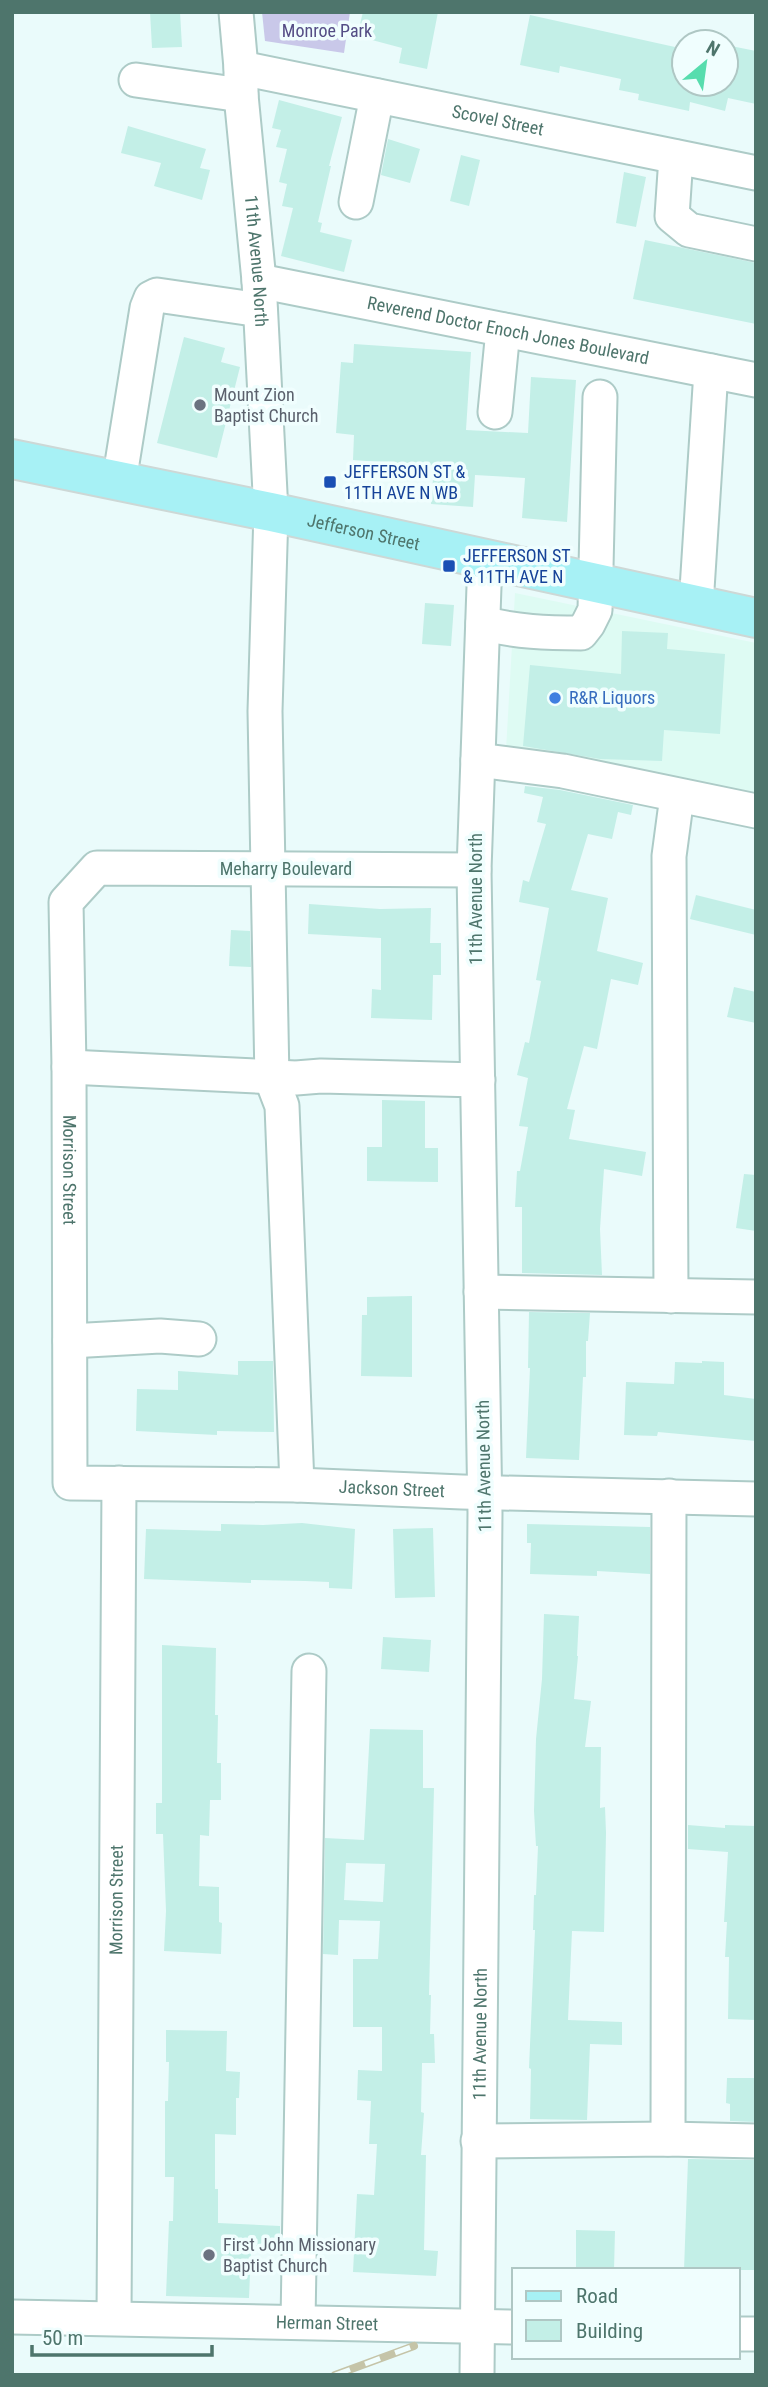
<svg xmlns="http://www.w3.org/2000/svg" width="768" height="2387" viewBox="0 0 768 2387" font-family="'Roboto Condensed',sans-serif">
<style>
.commercial{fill:#defbf3}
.green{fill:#c9c8e9}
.building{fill:#c3efe7;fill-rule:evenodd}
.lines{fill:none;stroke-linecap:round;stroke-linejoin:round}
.minor-casing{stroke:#adcbc7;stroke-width:37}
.major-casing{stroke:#cdd8d6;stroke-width:42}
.minor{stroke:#fff;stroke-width:33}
.major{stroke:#a7f1f5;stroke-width:38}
.rail-casing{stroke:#c5c4a8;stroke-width:8}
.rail{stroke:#f0fefe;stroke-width:5;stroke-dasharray:16;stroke-linecap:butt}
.worship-dot{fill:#6b7280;stroke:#f0fefe;stroke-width:2.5}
.transit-dot{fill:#1a4fb4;stroke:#f0fefe;stroke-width:2.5}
.shop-dot{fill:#3f7fe0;stroke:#f0fefe;stroke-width:2.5}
.labels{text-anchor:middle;stroke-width:7;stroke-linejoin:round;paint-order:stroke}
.park-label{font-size:18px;fill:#544d85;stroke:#f0fefe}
.street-label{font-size:18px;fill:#4e756c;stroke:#f0fefe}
.worship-label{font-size:18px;fill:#5b616d;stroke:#f0fefe;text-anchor:start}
.transit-label{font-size:18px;fill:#164399;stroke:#f0fefe;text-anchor:start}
.shop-label{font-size:18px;fill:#366cbe;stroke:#f0fefe;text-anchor:start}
</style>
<rect width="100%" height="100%" fill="#eafbfb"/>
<!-- commercial -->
<path class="commercial" d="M515 593 756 643V802L506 750Z"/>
<!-- green -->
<path class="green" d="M262 12H350L344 53 265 41Z"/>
<!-- building -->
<path class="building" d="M150 12H180L182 47 152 48Z
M363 12H438L427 69 399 63 402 48 357 36Z
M530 15 684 49V84H726V45L756 51V104L728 98 725 111 690 102 689 111 638 100 639 94 619 90 621 79 560 66 559 73 520 65Z
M279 100 342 117 329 166H331L318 222 322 223 320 232 352 240 344 272 281 256 293 208 282 206 287 184 279 182 287 149 276 147 281 130 272 128Z
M128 126 206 149 200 168 210 170 202 200 154 186 161 163 121 153Z
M388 139 420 149 410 183 381 175Z
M461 155 480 160 469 206 450 201Z
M624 172 646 177 636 227 616 223Z
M645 240 756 263V324L633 299Z
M184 337 225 348 221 362 240 367 217 458 157 443Z
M354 344 471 352 466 430 528 433 531 377 576 380 567 522 522 518 525 478 475 475 473 507 431 504 434 466 353 460 354 435 336 433 341 362 353 363Z
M425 603 454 605 451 646 422 644Z
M622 631 668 633 667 649 725 654 720 734 664 730 662 761 600 759 523 746 530 665 621 674Z
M525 786 560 790 633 805 631 815 618 812 612 839 588 834 571 890 608 898 597 951 643 963 638 985 611 979 597 1049 584 1046 567 1109 575 1110 569 1139 646 1152 642 1176 604 1169 600 1229 602 1275 522 1273V1207H515L517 1171H520L528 1127 519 1126 528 1078 517 1075 525 1042 529 1043 541 981 536 980 549 908 519 902 523 880 529 882 546 824 537 822 543 797 524 793Z
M696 895 756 910V935L690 919Z
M309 904 380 909 431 908 430 943H441V975H433L432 1020 371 1018 372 989 381 990V938L308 934Z
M231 930 250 931 251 967 229 966Z
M734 987 756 992V1023L727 1017Z
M382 1100 425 1101V1148H438V1182L367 1181V1147H382Z
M744 1174 756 1175V1231L736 1228Z
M412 1296V1377L361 1376 362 1315H367V1297Z
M529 1312 590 1313 588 1341H586V1377H583L579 1460 526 1458 530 1368H528Z
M238 1361H273L274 1432 217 1431V1435L136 1431 137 1389 178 1390V1371L238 1375Z
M702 1361 724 1362V1395L756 1399V1441L658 1432 657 1436 624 1435 626 1382 674 1384 675 1362 702 1363Z
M302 1523 355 1529 352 1589 329 1588V1582L305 1581 251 1580V1583L144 1579 146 1529 221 1531V1524L263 1525Z
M527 1524 650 1527V1574L597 1571V1576L530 1574 531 1543H527Z
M433 1528 435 1597 395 1598 393 1529Z
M544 1614 579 1616 577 1656H578L574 1699 591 1701 585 1747H601L600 1808 605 1807 606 1833 604 1932 572 1931 568 2020 622 2022V2045L590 2044 587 2120 530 2119 531 2069 529 2068 535 1930H533L534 1895H536L538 1846H536L534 1811 536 1739 542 1679Z
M383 1637 431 1640 429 1672 381 1669Z
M162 1645 216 1648 215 1715H218L217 1763H221V1800H210L209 1836 200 1835 199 1886 219 1887V1922L222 1923 221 1954 164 1951 166 1911 163 1834H156V1803H162Z
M370 1729 423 1730V1788H434L429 1995H431L430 2034H434L435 2063H422L421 2112 424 2113 421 2155H426L424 2250 438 2251 436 2276 353 2272 357 2194 374 2195 377 2144H369L371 2101 357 2100 358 2070 382 2071V2027H353V1959H378L380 1921 339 1920 338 1955 323 1954 325 1838 364 1840ZM346 1863 385 1864 383 1902 344 1900Z
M688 1825 725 1828V1825L756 1826V2020L728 2019 729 1957H725L727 1922H724L728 1852 688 1849Z
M166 2030 227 2031 226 2071 240 2072 239 2098H236V2135L215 2134V2189H218V2223L280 2226V2252L251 2251 249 2298 166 2296 169 2221H173L174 2177H165V2101H168L169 2062H166Z
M727 2078H756V2122L730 2121V2104L726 2103Z
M688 2159 756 2160V2270H684Z
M576 2230 615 2231 614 2270H576Z"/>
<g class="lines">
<defs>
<g id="minor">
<path id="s1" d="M236 12 241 68V95L259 281 271 512 265 711 272 1080 282 1106 297 1485"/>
<path id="s2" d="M241 68 756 173"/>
<path d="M136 80 241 95"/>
<path d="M676 157 672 216 689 230 756 244"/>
<path d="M356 202 377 96"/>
<path id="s3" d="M259 281 756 380"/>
<path d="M495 412 503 330"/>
<path d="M119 482 147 308 151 298 157 295 260 310"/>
<path d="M696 605 711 371"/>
<path d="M483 623C515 632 548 633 581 633L588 624 595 610 600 397"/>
<path d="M478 760 563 771 756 811"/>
<path id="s4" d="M474 870 97 868 66 902 69 1067 70 1483 297 1485 462 1492 756 1499"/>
<path d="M69 1067 296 1078 321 1076 478 1080"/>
<path d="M481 1292 756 1297"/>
<path d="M671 1296 669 856 677 796"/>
<path d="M70 1341 160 1336 199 1339"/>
<path d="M668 2139 669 1496"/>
<path d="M478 2141 668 2139 756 2141"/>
<path id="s5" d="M12 2317 514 2327"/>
<path id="s6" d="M114 2318 119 1483"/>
<path d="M298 2322 309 1671"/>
<path d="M738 2334H756"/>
<path id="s7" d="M477 2375 485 1513 474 870 485 558"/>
</g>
<g id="major">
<path id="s8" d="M12 459 271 512 756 618"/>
</g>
</defs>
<!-- minor casing -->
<use href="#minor" class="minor-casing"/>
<!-- major casing -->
<use href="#major" class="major-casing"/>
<!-- minor -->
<use href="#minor" class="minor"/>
<!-- major -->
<use href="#major" class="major"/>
<defs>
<path id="rail" d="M335 2375 414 2346"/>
</defs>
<!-- rail casing -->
<use href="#rail" class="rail-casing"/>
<!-- rail -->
<use href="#rail" class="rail"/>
</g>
<!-- markers -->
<g class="worship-dot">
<circle cx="200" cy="405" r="7"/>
<circle cx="209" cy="2255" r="7"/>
</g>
<g class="transit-dot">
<rect x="323" y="475" width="14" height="14" rx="3.5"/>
<rect x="442" y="559" width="14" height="14" rx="3.5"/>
</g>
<circle class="shop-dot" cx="555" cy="698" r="7"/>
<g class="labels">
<!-- park labels -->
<g class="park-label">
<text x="327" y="37">Monroe Park</text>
</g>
<!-- street labels -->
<g class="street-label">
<text dy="6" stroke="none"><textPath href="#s2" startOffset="262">Scovel Street</textPath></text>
<text dy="6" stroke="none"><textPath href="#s1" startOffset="250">11th Avenue North</textPath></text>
<text dy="6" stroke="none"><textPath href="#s3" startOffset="254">Reverend Doctor Enoch Jones Boulevard</textPath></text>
<text dy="6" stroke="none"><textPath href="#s8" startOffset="359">Jefferson Street</textPath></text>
<text x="286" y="875">Meharry Boulevard</text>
<text transform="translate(476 899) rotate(-90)" y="6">11th Avenue North</text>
<text dy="6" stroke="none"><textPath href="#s4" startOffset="691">Morrison Street</textPath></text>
<text transform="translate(484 1466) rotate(-91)" y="6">11th Avenue North</text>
<text dy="6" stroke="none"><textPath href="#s4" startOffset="1326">Jackson Street</textPath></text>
<text dy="6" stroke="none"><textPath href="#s6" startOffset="418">Morrison Street</textPath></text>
<text dy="6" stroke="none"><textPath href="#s7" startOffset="341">11th Avenue North</textPath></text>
<text dy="6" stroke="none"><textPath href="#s5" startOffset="315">Herman Street</textPath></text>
</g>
<!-- worship labels -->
<g class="worship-label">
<text x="214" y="401">Mount Zion<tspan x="214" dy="21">Baptist Church</tspan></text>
<text x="223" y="2251">First John Missionary<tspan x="223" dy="21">Baptist Church</tspan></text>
</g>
<!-- transit labels -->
<g class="transit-label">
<text x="344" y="478">JEFFERSON ST &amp;<tspan x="344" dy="21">11TH AVE N WB</tspan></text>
<text x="463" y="562">JEFFERSON ST<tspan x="463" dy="21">&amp; 11TH AVE N</tspan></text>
</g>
<!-- shop labels -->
<g class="shop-label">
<text x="569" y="704">R&amp;R Liquors</text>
</g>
</g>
<!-- border -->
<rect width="768" height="2387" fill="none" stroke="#4e756c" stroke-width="28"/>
<!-- legend -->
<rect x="512" y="2268" width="228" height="91" fill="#f0fefe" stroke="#afc7c4" stroke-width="2"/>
<rect x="526" y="2291" width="35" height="10" fill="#a7f1f5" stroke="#afc7c4" stroke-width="2"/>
<text x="576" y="2303" font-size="21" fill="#4e756c">Road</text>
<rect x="526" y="2320" width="35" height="21" fill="#c3efe7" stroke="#afc7c4" stroke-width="2"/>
<text x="576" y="2338" font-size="21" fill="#4e756c">Building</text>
<!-- north arrow -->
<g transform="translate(705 63) rotate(29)"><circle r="33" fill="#f0fefe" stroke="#afc7c4" stroke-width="2"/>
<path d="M0-5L12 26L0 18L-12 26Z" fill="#57ddae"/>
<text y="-10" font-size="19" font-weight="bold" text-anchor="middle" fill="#4e756c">N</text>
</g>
<!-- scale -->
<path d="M32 2345v10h180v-10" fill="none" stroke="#4e756c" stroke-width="3.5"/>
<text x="42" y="2345" font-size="21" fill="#4e756c" stroke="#f0fefe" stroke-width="5" paint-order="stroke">50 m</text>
</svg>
